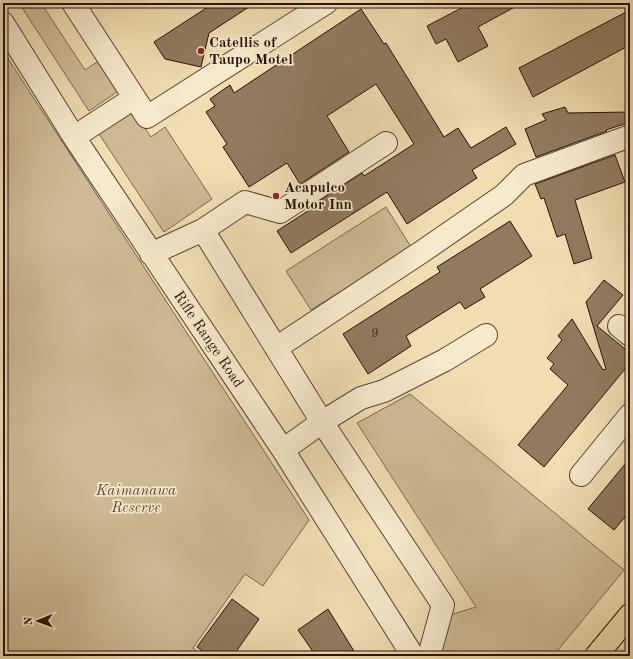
<svg xmlns="http://www.w3.org/2000/svg" width="633" height="659" viewBox="0 0 633 659" font-family="'Old Standard TT',serif">
<style>
.green{fill:#cebb94;stroke:#7a664e}
.building{fill:#907b5f;stroke:#271007}
.lines{fill:none;stroke-linecap:round;stroke-linejoin:round}
.minor-casing{stroke:#594432;stroke-width:24}
.major-casing{stroke:#271007;stroke-width:24}
.minor{stroke:#f5eacc;stroke-width:22}
.major{stroke:#f0deb1;stroke-width:22}
.poi-dot{fill:#8f2418;stroke:#f5eacc;stroke-width:1.5}
.labels{text-anchor:middle;stroke-width:3.5;stroke-linejoin:round;paint-order:stroke}
.number-label{font-size:13px;fill:#412b1d}
.poi-label{font-size:15px;font-weight:bold;fill:#271007;stroke:#f5eacc;text-anchor:start}
.street-label{font-size:15px;fill:#271007;stroke:#f5eacc}
.park-label{font-size:15px;font-style:italic;fill:#614c38;stroke:#f5eacc}
</style>
<rect width="100%" height="100%" fill="#f0deb1"/>
<filter id="stains"><feTurbulence type="fractalNoise" baseFrequency=".005" numOctaves="4"/><feColorMatrix values="0 0 0 0 .2 0 0 0 0 .09 0 0 0 0 .02 0 0 0 .5 -.17"/></filter>
<radialGradient id="worn" r=".72"><stop offset=".6" stop-color="#630" stop-opacity="0"/><stop offset="1" stop-color="#630" stop-opacity=".3"/></radialGradient>
<!-- green -->
<path class="green" d="M19 3H41L85 70 100 60 120 90 89 111Z
M3 51 309 520 263 586 245 574 193 648 203 656H3Z
M131 108 151 137 165 127 212 199 164 232 97 131Z
M386 207 411 247 311 310 286 271Z
M410 394 624 570 553 656H438L446 619 453 614 476 607 357 423Z"/>
<!-- building -->
<path class="building" d="M214 3H255L209 33 201 67 165 59 154 42Z
M471 3H522L478 27 488 46 458 62 446 39 436 44 427 26Z
M361 9 384 44 386 43 444 137 458 128 471 148 506 127 516 144 472 170 477 178 407 224 387 192 291 253 277 231 314 207 313 205 362 173 364 176 414 144 376 84 327 116 349 152 300 184 287 163 249 187 223 147 227 144 206 112 215 106 210 99 230 85 234 93Z
M630 10V45L533 97 519 68Z
M565 107 568 113 630 112V122L606 130 607 131 536 157 525 129 546 120 542 114Z
M615 155 625 182 575 200 592 258 574 264 565 234 557 237 544 198 541 199 535 184Z
M510 221 532 256 480 289 485 297 465 309 460 302 406 336 411 346 368 374 343 334 440 272 437 267Z
M604 280 623 295 597 326 630 353V363L544 467 518 445 568 385 550 369 554 364 547 358 562 340 558 336 572 319 603 370 606 369 586 302Z
M630 458V511L614 530 588 509Z
M232 599 259 619 233 656H209L197 647Z
M328 609 357 656H316L298 630Z"/>
<g class="lines">
<defs>
<path id="minor" d="M73 3 147 117 326 3
M3 23 74 137 283 450 413 656
M74 137 134 98
M203 230 322 422 443 605 429 656
M151 254 203 230 245 202 280 212 386 143
M619 326 630 335
M276 348 423 251 504 195 524 175 630 136
M283 450 322 422 361 398 384 391 445 360 486 335
M581 475 630 415"/>
<path id="major" d="M596 656 630 615"/>
</defs>
<!-- minor casing -->
<use href="#minor" class="minor-casing"/>
<!-- major casing -->
<use href="#major" class="major-casing"/>
<!-- minor -->
<use href="#minor" class="minor"/>
<!-- major -->
<use href="#major" class="major"/>
</g>
<!-- markers -->
<g class="poi-dot">
<circle cx="201" cy="51" r="4"/>
<circle cx="276" cy="196" r="4"/>
</g>
<g class="labels">
<!-- number labels -->
<g class="number-label">
<text x="375" y="337">9</text>
</g>
<!-- poi labels -->
<g class="poi-label">
<text x="209" y="47">Catellis of<tspan x="209" dy="17">Taupo Motel</tspan></text>
<text x="284" y="192">Acapulco<tspan x="284" dy="17">Motor Inn</tspan></text>
</g>
<!-- street labels -->
<g class="street-label">
<text transform="translate(209 339) rotate(56)" y="5">Rifle Range Road</text>
</g>
<!-- park labels -->
<g class="park-label">
<text x="136" y="495">Kaimanawa<tspan x="136" dy="17">Reserve</tspan></text>
</g>
</g>
<!-- margin -->
<rect width="633" height="659" fill="none" stroke="#f0deb1" stroke-width="16"/>
<rect x="4" y="4" width="625" height="651" fill="none" stroke="#271007" stroke-width="2"/>
<rect x="8" y="8" width="617" height="643" fill="none" stroke="#271007"/>
<!-- north arrow -->
<g transform="translate(38 621) rotate(269)" stroke="#f5eacc" stroke-width="3" paint-order="stroke">
<path d="M0-3L7 15L0 10L-7 15Z" fill="#271007"/>
<text y="-6" font-size="11" font-weight="bold" text-anchor="middle" fill="#271007">N</text>
</g>
<rect width="100%" height="100%" filter="url(#stains)"/>
<rect width="100%" height="100%" fill="url(#worn)"/>
</svg>
